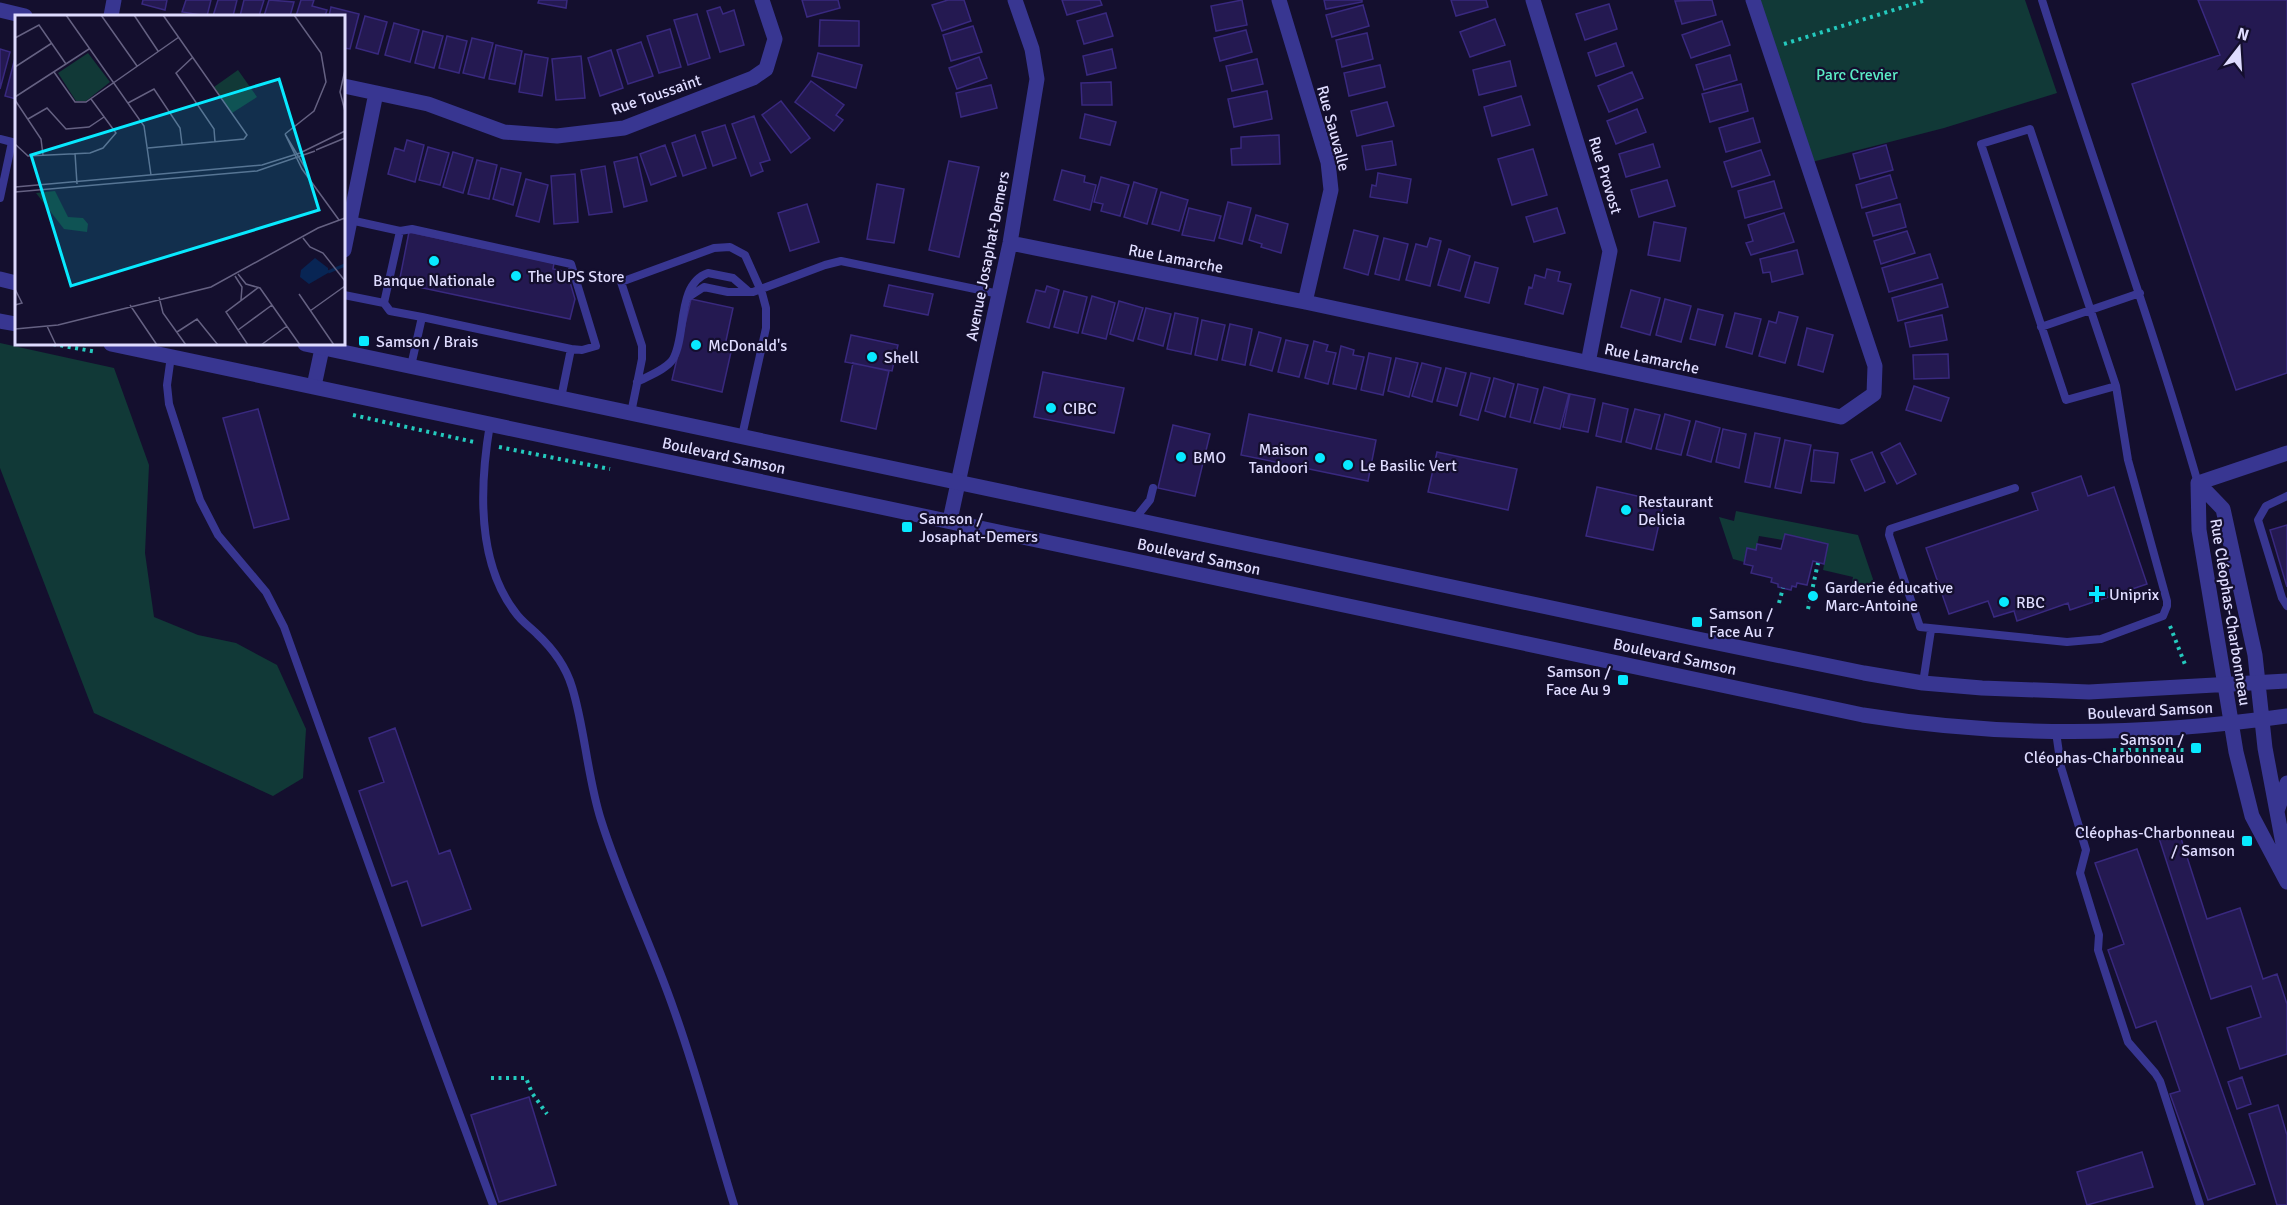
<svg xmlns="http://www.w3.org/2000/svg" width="2287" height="1205" viewBox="0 0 2287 1205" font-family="Signika,sans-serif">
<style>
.green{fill:#113937}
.building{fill:#241951;stroke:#39297f;stroke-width:1.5}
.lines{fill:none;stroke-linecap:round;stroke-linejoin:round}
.path{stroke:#24cabe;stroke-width:4;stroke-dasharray:3 4.5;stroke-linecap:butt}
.service{stroke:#383691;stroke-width:8}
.minor{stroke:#383691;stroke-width:15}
.tertiary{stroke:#383691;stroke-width:15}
.poi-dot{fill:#08e9ff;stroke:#140f2e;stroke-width:2}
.labels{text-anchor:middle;stroke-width:4.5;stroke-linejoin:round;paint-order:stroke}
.park-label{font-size:16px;fill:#5becc6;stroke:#140f2e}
.street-label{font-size:16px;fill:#dfdcff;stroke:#140f2e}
.poi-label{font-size:16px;fill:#dfdcff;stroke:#140f2e;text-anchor:start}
.inset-river{fill:none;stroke:#082554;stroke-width:3}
.inset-road{fill:none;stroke:#656182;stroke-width:1.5}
.view{fill:#08e9ff;fill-opacity:0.15;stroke:#08e9ff;stroke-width:3}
.inset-edge{fill:none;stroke:#dfdcff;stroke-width:3}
</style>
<rect width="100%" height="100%" fill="#140f2e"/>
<!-- green -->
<path class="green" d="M1753 0H2025L2057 93 1944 128 1808 163Z
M0 343 114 368 149 465 145 553 154 617 198 635 236 643 277 665 306 729 303 778 273 796 94 713 0 468Z
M1736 511 1858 535 1876 588 1858 594 1850 593 1853 577 1823 570 1828 544 1785 534 1783 540 1759 536 1756 550 1747 548 1744 562 1733 559 1719 517 1734 521Z"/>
<!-- building -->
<path class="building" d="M143 0H167L165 10 142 4Z
M186 0H211L207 16 182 12Z
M218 0H237L233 16H213Z
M244 0H264L259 16H240Z
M269 0 294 2 290 16H264Z
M301 0H314L312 6 327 10 325 16H296Z
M539 0H567L566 8 538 3Z
M802 0H838L840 8 807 17Z
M948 0H964L971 21 942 31 932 5Z
M1062 0H1100L1102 5 1067 15Z
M1242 0 1247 25 1216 31 1211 6Z
M1324 0H1362V2L1326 9Z
M1451 0H1486L1488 7 1456 16Z
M1712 0 1716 15 1682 24 1675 1Z
M2198 0H2287V373L2236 390 2132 84 2220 55Z
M1609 4 1617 29 1585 40 1576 14Z
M1363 5 1369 26 1332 37 1326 15Z
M331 7 359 14 350 49 344 48V16H329Z
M720 7 723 14 734 10 744 45 720 52 707 11Z
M1106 13 1113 36 1084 44 1077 21Z
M697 14 710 58 688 65 674 20Z
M365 16 387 22 378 54 356 48Z
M1495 19 1505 45 1470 57 1460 32Z
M820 20 859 21V46H819Z
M1722 21 1730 45 1691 58 1682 35Z
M394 23 419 30 410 62 385 55Z
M973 26 982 52 951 61 943 35Z
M670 29 681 67 659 73 647 36Z
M1246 30 1252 52 1220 61 1214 38Z
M423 31 443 36 434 68 415 63Z
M1367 33 1373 59 1342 67 1336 40Z
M447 36 467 41 459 73 439 68Z
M472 38 493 43 484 78 463 73Z
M641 42 653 76 628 84 617 50Z
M1616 43 1624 66 1596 76 1588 53Z
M496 45 522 51 515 84 489 79Z
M0 49 10 52 0 89Z
M1112 49 1116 68 1087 75 1083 56Z
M611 50 623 88 600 96 588 58Z
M818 53 862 65 856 88 812 76Z
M525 54 548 58 542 96 519 92Z
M1730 55 1737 80 1704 90 1696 65Z
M581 56 585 98 556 100 552 59Z
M979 57 987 78 957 89 949 68Z
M15 58 16 59V99L5 96Z
M1257 59 1263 84 1232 91 1226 66Z
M1510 61 1516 86 1479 95 1473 70Z
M1380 65 1385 87 1349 96 1344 73Z
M1632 72 1643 98 1609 112 1598 86Z
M811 81 844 105 836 115 843 120 834 131 795 102Z
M1111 82 1112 105H1082L1081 83Z
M1741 84 1748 111 1710 122 1702 94Z
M991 85 997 108 961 117 956 93Z
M1267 91 1272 119 1234 127 1228 99Z
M1521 96 1530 125 1492 136 1484 107Z
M781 101 810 138 791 153 762 115Z
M1387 102 1394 126 1357 136 1351 111Z
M1637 109 1646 132 1616 144 1607 121Z
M1085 114 1116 122 1110 145 1080 138Z
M754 116 770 160 760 163 763 171 751 176 732 124Z
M1753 118 1760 142 1726 152 1719 128Z
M725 125 736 158 713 166 702 132Z
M695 135 706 168 683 176 672 143Z
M1279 135 1280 164 1232 165 1231 149 1241 148V137Z
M407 140 424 145 415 182 388 174 395 148 404 151Z
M1392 141 1396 165 1366 170 1362 146Z
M1653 144 1660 167 1626 177 1619 154Z
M665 145 676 176 651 185 640 154Z
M1886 145 1893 170 1860 179 1853 154Z
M428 147 449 153 440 185 419 180Z
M1533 149 1547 195 1512 205 1498 159Z
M1761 150 1770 175 1732 187 1724 162Z
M453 152 473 158 463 193 443 187Z
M637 157 647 201 624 207 614 162Z
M477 160 497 165 489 199 468 194Z
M949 161 979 167 959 257 929 250Z
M605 166 612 212 589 215 581 170Z
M501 168 521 173 513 205 493 199Z
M1062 170 1085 176 1084 182 1096 185 1090 210 1054 200Z
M1378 173 1411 179 1407 203 1370 197 1372 185 1376 186Z
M575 174 578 222 554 224 551 176Z
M1890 175 1897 198 1862 208 1856 185Z
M1101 177 1129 185 1120 216 1101 211 1103 204 1094 202Z
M526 179 548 185 539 222 516 216Z
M1667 180 1675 206 1639 217 1631 190Z
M1774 181 1782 208 1745 218 1738 191Z
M1134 182 1157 189 1147 224 1124 217Z
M877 184 904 189 894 243 867 239Z
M1161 192 1188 200 1179 231 1152 224Z
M1228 202 1251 208 1242 244 1219 238Z
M807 204 819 242 790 251 778 213Z
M1900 204 1906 227 1873 236 1866 213Z
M1189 208 1221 216 1214 241 1182 235Z
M1557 208 1565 233 1534 242 1526 217Z
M1784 213 1794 242 1751 255 1746 243 1753 241 1748 225Z
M1256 215 1288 224 1281 253 1261 247 1262 244 1249 240Z
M1654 222 1686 228 1680 261 1648 255Z
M1354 230 1378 236 1368 275 1344 268Z
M1907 231 1915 253 1881 264 1874 241Z
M409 232 554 263 553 269 567 272 575 299 570 319 399 283Z
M1384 238 1408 244 1399 280 1375 274Z
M1430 238 1441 241 1430 286 1406 280 1416 244 1427 247Z
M1449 249 1470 256 1460 291 1438 285Z
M1797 250 1803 274 1772 282 1770 272 1763 273 1760 259Z
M1930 254 1938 278 1889 292 1882 268Z
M1475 262 1498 268 1489 303 1465 297Z
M1547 269 1560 272 1558 281 1571 284 1563 314 1525 304 1529 287 1532 288 1535 275 1545 278Z
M1942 284 1948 307 1898 321 1892 298Z
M889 285 933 294 928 315 884 306Z
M1047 286 1059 290 1049 328 1027 322 1036 290 1045 292Z
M1631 290 1660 298 1650 335 1621 327Z
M1064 291 1087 297 1078 333 1054 327Z
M1092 296 1115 303 1106 339 1082 333Z
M691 299 733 308 724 350 731 352 722 392 672 380Z
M1665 299 1691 306 1681 342 1656 335Z
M1119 301 1143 308 1133 341 1110 334Z
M1146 308 1171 314 1163 346 1138 339Z
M1698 309 1723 315 1715 345 1690 339Z
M1779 312 1798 317 1785 363 1759 356 1769 321 1776 323Z
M1175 313 1198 318 1191 354 1167 349Z
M1735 313 1761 319 1752 354 1726 347Z
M1942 315 1947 340 1910 347 1905 323Z
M1202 320 1225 325 1217 360 1195 355Z
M1230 324 1252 329 1245 365 1222 360Z
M1807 328 1833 335 1823 372 1798 365Z
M1259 332 1281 338 1272 371 1250 365Z
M851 335 898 345 892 371 845 362Z
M1286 340 1308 345 1299 377 1278 372Z
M1314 341 1328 345 1326 351 1336 353 1328 384 1305 378Z
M1341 346 1354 350 1353 355 1364 357 1356 389 1333 384Z
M1369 353 1391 358 1383 395 1361 390Z
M1948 354 1949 378 1914 379 1913 355Z
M1396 358 1418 363 1409 397 1388 391Z
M853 363 889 371 876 429 841 421Z
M1422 363 1441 368 1432 402 1412 396Z
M1446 368 1466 373 1457 406 1437 401Z
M1043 372 1124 388 1114 433 1034 417Z
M1471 373 1490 378 1478 420 1460 415Z
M1494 378 1514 384 1505 417 1485 411Z
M1518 384 1538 389 1530 422 1510 417Z
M1914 386 1949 398 1941 421 1906 410Z
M1544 387 1569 394 1560 429 1534 423Z
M1570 394 1595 399 1588 432 1563 427Z
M1603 403 1628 409 1621 442 1596 436Z
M258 409 289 519 254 528 223 418Z
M1635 409 1660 415 1651 449 1626 442Z
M1249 414 1376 440 1368 481 1241 455Z
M1665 414 1690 421 1681 455 1656 449Z
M1696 421 1720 428 1711 462 1687 455Z
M1173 425 1210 434 1195 496 1158 488Z
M1723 429 1746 434 1739 468 1716 462Z
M1755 433 1780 438 1770 487 1745 482Z
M1785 440 1811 445 1801 493 1775 488Z
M1900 443 1916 474 1897 484 1881 453Z
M1814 450 1838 453 1834 483 1811 481Z
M1437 452 1517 469 1508 510 1428 492Z
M1872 452 1885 482 1865 491 1851 460Z
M2081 476 2088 496 2114 487 2147 584 2070 610 2068 603 2017 621 2014 611 1994 617 1988 601 1949 614 1926 548 2038 510 2032 493Z
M1597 487 1664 502 1653 550 1586 536Z
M2287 525V587L2270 530Z
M1785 534 1828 544 1824 564 1813 561 1807 585 1797 583 1796 587 1792 586 1791 590 1778 587V584L1771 582 1772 578 1751 573 1753 566 1744 564 1747 548 1756 550 1757 544 1781 549Z
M395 728 439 854 450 850 471 909 422 926 407 881 392 886 359 791 384 782 369 738Z
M2178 829 2207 919 2240 908 2263 979 2277 974 2287 1004V1054L2240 1069 2227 1028 2261 1017 2251 986 2211 999 2158 835Z
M2137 849 2255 1184 2208 1200 2170 1094 2180 1091 2156 1021 2136 1028 2108 950 2124 944 2095 863Z
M2242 1077 2251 1104 2237 1109 2228 1082Z
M529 1097 556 1185 499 1202 471 1115Z
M2278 1105 2287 1135V1205H2277L2249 1114Z
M2142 1152 2153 1187 2087 1205 2077 1172Z"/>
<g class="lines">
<!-- path -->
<path class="path" d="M1784 44 1926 0
M53 344 97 352
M353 415 474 442
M499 447 610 469
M1779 603 1783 588
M1808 609 1818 563
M2170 626 2186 667
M2113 750H2185
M491 1078H526L532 1093 547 1114"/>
<!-- service -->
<path class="service" d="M2042 0C2093 162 2151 320 2198 483
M0 139 12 142 0 198
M350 220 400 231 384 303
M400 231 412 229 571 264 596 346 582 350 571 349
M344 295 384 303 390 311 422 317
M687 298 704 287 728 292H753L825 265 841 261 999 294
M2041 327 2140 293
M171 356 167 385 169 404 200 500 218 535 266 592 284 627 428 1029 493 1205
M411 366 422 317 571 349 561 398
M637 382C648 376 667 369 673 359 687 335 676 284 708 273L733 278 748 291
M631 413 642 359V346L621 282 714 248 730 247 745 255 762 293 766 308V328L742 436
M490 424C480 483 476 561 515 612 521 621 530 627 537 634 552 648 566 667 572 687 585 729 587 776 601 820 621 884 652 946 674 1010 697 1074 714 1140 734 1205
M2015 488 1890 529 1889 535 1920 627 2067 642 2101 639 2163 616 2167 606V601L2128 460 2116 386 2030 129 1981 144 2066 400 2116 386
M2287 496 2266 506 2258 520 2282 598 2287 606
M1134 520 1150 500 1153 488
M1923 683 1931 630
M2056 732 2061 767 2086 850 2080 873 2099 935 2098 950 2128 1042 2155 1073 2160 1081 2200 1205"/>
<!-- minor -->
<path class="minor" d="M1279 0 1328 162 1331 190 1305 302
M1533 0 1610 251 1588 363
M0 10 25 16
M111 16 114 0
M344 86 428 104 504 132 557 136 624 128 753 78 766 69 775 39 762 0
M1010 243 1305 302 1841 417 1874 394 1875 366 1753 0
M344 250 376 93
M314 386 323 344
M2198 483 2223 509 2255 655 2258 683
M2198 483 2199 530 2225 685
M2198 483 2287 453
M950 520 1010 243 1037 79 1032 49 1015 0"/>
<!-- tertiary -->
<path class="tertiary" d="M0 279 16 283
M0 321 16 324
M111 344 1863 715C2004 738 2146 736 2287 716
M305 344 1693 638 1864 673 1923 683 1982 688 2089 692 2287 681
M2258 683 2265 748 2287 865
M2225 685 2236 752 2252 816 2287 882
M2277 811 2287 783"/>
</g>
<!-- markers -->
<g class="poi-dot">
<circle cx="434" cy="261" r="6"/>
<circle cx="516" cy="276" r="6"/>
<rect x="358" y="335" width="12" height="12" rx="3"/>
<circle cx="696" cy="345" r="6"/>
<circle cx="872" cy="357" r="6"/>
<circle cx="1051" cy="408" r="6"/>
<circle cx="1181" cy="457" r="6"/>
<circle cx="1320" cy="458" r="6"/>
<circle cx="1348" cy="465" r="6"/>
<circle cx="1626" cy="510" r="6"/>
<rect x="901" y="521" width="12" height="12" rx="3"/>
<path d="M2094 585h6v6h6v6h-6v6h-6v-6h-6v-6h6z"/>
<circle cx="1813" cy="596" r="6"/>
<circle cx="2004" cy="602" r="6"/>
<rect x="1691" y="616" width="12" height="12" rx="3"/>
<rect x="1617" y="674" width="12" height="12" rx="3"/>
<rect x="2190" y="742" width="12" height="12" rx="3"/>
<rect x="2241" y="835" width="12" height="12" rx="3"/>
</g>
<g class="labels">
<!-- park labels -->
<g class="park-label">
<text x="1857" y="80">Parc Crevier</text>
</g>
<!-- street labels -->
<g class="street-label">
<text transform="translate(656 94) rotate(-19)" y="6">Rue Toussaint</text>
<text transform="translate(1334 128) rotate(75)" y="6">Rue Sauvalle</text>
<text transform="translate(1606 175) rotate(73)" y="6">Rue Provost</text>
<text transform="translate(987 256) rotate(-79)" y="6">Avenue Josaphat-Demers</text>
<text transform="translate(1176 258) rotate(11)" y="6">Rue Lamarche</text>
<text transform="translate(1652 358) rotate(12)" y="6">Rue Lamarche</text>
<text transform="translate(724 455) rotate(12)" y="6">Boulevard Samson</text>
<text transform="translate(1199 556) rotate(12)" y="6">Boulevard Samson</text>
<text transform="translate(2231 612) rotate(81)" y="6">Rue Cléophas-Charbonneau</text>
<text transform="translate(1675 656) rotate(12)" y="6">Boulevard Samson</text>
<text transform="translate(2150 710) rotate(-3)" y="6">Boulevard Samson</text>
</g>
<!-- poi labels -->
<g class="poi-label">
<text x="528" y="282">The UPS Store</text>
<text x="434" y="286" text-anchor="middle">Banque Nationale</text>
<text x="376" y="347">Samson / Brais</text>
<text x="708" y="351">McDonald's</text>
<text x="884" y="363">Shell</text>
<text x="1063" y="414">CIBC</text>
<text x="1308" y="455" text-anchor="end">Maison<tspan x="1308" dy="18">Tandoori</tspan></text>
<text x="1193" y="463">BMO</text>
<text x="1360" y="471">Le Basilic Vert</text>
<text x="1638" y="507">Restaurant<tspan x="1638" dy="18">Delicia</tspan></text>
<text x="919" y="524">Samson /<tspan x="919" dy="18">Josaphat-Demers</tspan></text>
<text x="1825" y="593">Garderie éducative<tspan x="1825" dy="18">Marc-Antoine</tspan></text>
<text x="2109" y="600">Uniprix</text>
<text x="2016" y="608">RBC</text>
<text x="1709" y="619">Samson /<tspan x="1709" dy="18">Face Au 7</tspan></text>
<text x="1611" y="677" text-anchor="end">Samson /<tspan x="1611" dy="18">Face Au 9</tspan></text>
<text x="2184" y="745" text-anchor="end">Samson /<tspan x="2184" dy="18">Cléophas-Charbonneau</tspan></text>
<text x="2235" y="838" text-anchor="end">Cléophas-Charbonneau<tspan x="2235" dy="18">/ Samson</tspan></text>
</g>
</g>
<!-- overview -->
<g transform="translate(15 15)">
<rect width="330" height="330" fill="#140f2e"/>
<path d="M73 38 95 67 71 86H61L43 58ZM223 55 242 82 217 98 199 72ZM40 176 53 202 68 203 73 209 72 217 49 214 21 178Z" fill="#113937"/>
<path d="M300 243 313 253V258L294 269 285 262 286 255Z" fill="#082554"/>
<path class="inset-river" d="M313 257 330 250"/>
<path class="inset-road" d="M51 0 129 111 136 160M86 0 122 51M119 0 143 36M0 23 24 10 51 49M178 42 161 58 199 114 200 127M0 52 37 28M330 55 325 77 330 96M39 57 60 87H71L164 22M0 82 74 34M0 85 26 124 28 140M113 88 139 74 165 113 167 129M13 104 32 93 51 114 74 112 89 102M270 119 299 96 311 67 306 38 279 0M270 119 287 154 324 205M270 119 292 156M0 129 13 141 75 138 88 133 101 118 76 84M133 133 229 124 232 120 148 0M301 135 330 123M60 138 62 169M0 172 247 150 285 138 330 116M0 177 242 156 300 136M288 223 295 232 308 238 330 266M223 259 231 269 245 273 285 330M220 261 227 272 226 285M0 274 7 288 0 290M284 279 319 330M144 282 148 298 171 330M115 290 142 330M295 296 330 271M32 311 41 330M0 314 43 310 196 272 303 213 330 203M223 315 257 290M162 317 182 304 203 330M233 330 211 297 244 272M246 330 272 311"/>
<path class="view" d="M264 64 304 195 56 271 16 140Z"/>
<rect width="330" height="330" class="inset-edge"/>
</g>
<!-- north arrow -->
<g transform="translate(2239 48) rotate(17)" stroke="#140f2e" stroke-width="4.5" paint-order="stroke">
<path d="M0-4.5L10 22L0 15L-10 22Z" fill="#dfdcff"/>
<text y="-9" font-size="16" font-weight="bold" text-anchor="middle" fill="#dfdcff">N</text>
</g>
</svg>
